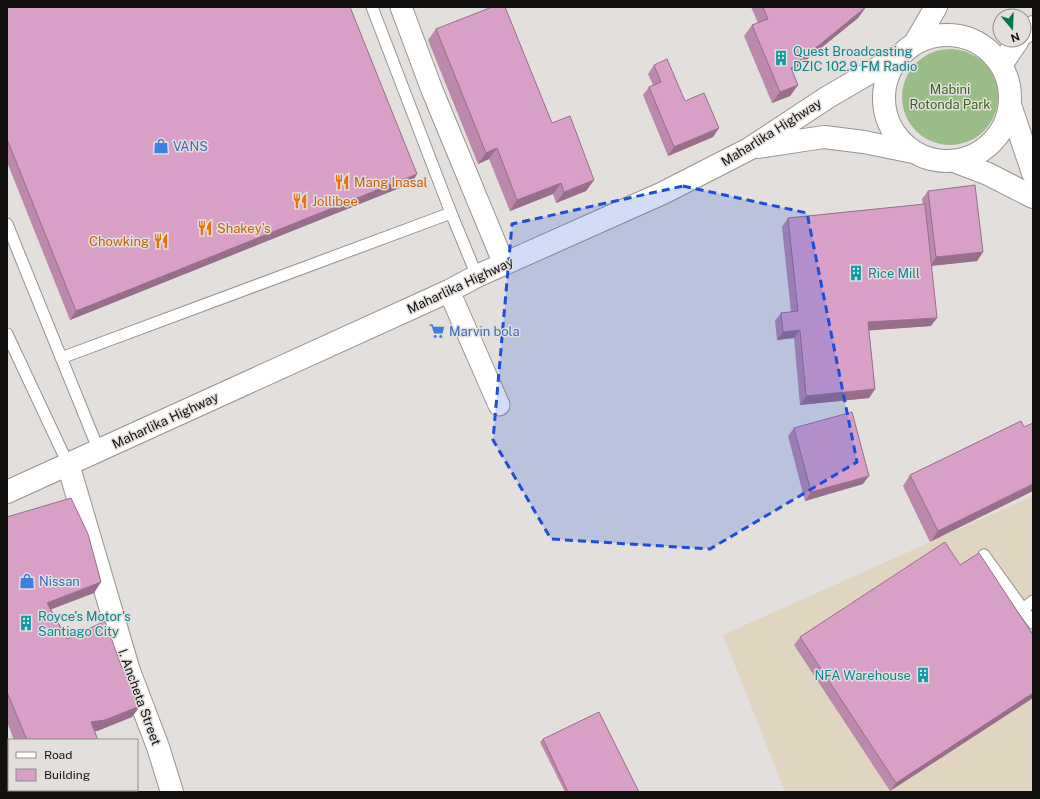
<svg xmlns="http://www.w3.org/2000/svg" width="1040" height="799" viewBox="0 0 1040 799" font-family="'Public Sans',sans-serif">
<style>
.industrial{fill:#e0d5c1}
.green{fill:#9abd87}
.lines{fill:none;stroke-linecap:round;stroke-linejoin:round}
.service-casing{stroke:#97938f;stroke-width:13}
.minor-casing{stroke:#97938f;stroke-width:23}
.tertiary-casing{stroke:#97938f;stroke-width:24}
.primary-casing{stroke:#97938f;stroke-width:24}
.service{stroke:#fff;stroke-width:11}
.minor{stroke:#fff;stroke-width:21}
.tertiary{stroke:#fff;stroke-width:22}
.primary{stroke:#fff;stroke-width:22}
.wall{fill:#ba89ab}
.shaded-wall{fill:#976f8b}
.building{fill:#d89fc7;stroke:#976f8b}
.marked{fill:#1d4ed8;fill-opacity:0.2;stroke:#1d4ed8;stroke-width:3;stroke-dasharray:8 5;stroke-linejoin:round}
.labels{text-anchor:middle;stroke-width:3;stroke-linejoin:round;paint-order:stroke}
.culture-label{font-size:13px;fill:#0d838f;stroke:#e3dfdc;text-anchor:start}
.park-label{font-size:13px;fill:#39651a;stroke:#e3dfdc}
.street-label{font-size:13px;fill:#121110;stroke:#e3dfdc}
.shop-label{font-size:13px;fill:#366cbe;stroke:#e3dfdc;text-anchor:start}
.food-label{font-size:13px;fill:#c56008;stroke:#e3dfdc;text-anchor:start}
</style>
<rect width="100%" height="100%" fill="#e3dfdc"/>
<!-- industrial -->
<path class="industrial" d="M1033 496V792H785L723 635Z"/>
<!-- green -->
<path class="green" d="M902 97a48 48 0 1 1 96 0a48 48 0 1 1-96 0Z"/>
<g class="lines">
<defs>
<path id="service" d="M372 7 451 213 477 276
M7 224 99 451
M7 334 68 464
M61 358 451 213
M984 555 1033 623
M1023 609 1033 601"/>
<path id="minor" d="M401 7 432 90 504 264
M449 291 499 405"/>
<path id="tertiary" d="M68 464 129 671 158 747 172 792"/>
<path id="primary" d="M1024 33 1033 27
M884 98a63 63 0 1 1 126 0a63 63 0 1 1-126 0Z
M915 43 936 7
M1001 65 1018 40
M1010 105 1033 173
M758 147 824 137 864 142 913 152
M954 161 988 174 1033 197
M7 492 449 291 477 276 663 193 749 149 828 97 900 55"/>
</defs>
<!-- service casing -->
<use href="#service" class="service-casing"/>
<!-- minor casing -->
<use href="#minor" class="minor-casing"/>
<!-- tertiary casing -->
<use href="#tertiary" class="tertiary-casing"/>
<!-- primary casing -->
<use href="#primary" class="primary-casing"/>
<!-- service -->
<use href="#service" class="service"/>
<!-- minor -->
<use href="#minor" class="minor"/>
<!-- tertiary -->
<use href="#tertiary" class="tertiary"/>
<!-- primary -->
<use href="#primary" class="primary"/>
</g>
<!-- wall -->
<path class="wall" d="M7 7 412 183 70 320 7 162Z
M751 7H866L858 18 792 71 798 85 790 96 772 103 744 36 752 25 758 23Z
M436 29 552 123 594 180 586 191 556 203 553 194 510 211 489 159 478 164 428 40Z
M654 65 685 101 719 128 713 137 668 156 643 95 649 87 653 85 648 74Z
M928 191 983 252 977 261 931 266V326L869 330 875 389 869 398 800 405 794 338 777 340 775 321 781 313 791 312 782 227 788 218 923 205 922 199Z
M1021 421 930 542 903 486 910 475Z
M794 428 863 484 805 501 788 436Z
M7 517 101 582 94 593 51 609 67 639 122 668 140 706 132 717 97 731H94L98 740H14L7 722Z
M960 565 1033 635V698L890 791 794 645 800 637Z
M543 739 639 792H565L540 742Z"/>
<!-- shaded-wall -->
<path class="shaded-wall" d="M866 7 858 18 783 79 791 68Z
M798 85 790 96 772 103 780 92Z
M719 128 713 137 668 156 674 147Z
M497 148 489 159 478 164 486 153Z
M417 174 412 183 70 320 76 311Z
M594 180 586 191 556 203 564 192Z
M561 183 553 194 510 211 517 200Z
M983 252 977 261 930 266 936 257Z
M937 318 931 326 862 331 868 322Z
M800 330 794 338 777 340 783 332Z
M875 389 869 398 800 405 806 396Z
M869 476 863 484 805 501 811 492Z
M1033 484V491L930 542 938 531Z
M101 582 94 593 39 614 47 603Z
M1033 693V698L890 791 896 783Z
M140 706 132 717 97 731 83 733 91 722Z"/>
<!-- building -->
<path class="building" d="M7 7H350L417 174 76 311 7 139Z
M492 7H505L552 123 570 116 594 180 564 192 561 183 517 200 497 148 486 153 436 29Z
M763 7H866L791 68 798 85 780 92 752 25 768 19Z
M667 59 685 101 704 93 719 128 674 147 649 87 661 82 654 65Z
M975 185 983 252 936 257 928 191Z
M925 204 937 318 868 322 875 389 806 396 800 330 783 332 781 313 798 311 788 218Z
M852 412 869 476 811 492 794 428Z
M1021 421 1024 427 1033 423V484L938 531 910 475Z
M71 498 88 534 101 582 47 603 67 639 105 621 122 668 130 673 140 706 105 720 91 722 98 740H27L7 692V517Z
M945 542 960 565 979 553 1033 635V693L896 783 800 637Z
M599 712 639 792H568L543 739Z"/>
<!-- marked area -->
<path class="marked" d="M683 186 807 213 857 462 710 549 551 539 493 440 512 224Z"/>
<!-- icons -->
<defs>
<symbol id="building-bare" viewBox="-9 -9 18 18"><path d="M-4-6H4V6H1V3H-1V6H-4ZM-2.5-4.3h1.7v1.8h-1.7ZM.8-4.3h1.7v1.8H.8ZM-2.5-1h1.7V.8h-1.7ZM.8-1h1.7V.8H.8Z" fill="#0f9aa8" stroke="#e3dfdc" stroke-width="2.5" paint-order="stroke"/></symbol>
<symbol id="shop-bare" viewBox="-9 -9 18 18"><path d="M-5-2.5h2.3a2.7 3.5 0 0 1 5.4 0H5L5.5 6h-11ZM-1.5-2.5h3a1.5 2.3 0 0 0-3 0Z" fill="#3f7fe0" stroke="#e3dfdc" stroke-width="2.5" paint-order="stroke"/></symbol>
<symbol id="restaurant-bare" viewBox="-9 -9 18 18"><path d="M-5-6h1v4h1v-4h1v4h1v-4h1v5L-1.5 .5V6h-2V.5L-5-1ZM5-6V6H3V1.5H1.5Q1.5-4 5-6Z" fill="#e8710a" stroke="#e3dfdc" stroke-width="2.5" paint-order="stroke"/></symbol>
<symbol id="supermarket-bare" viewBox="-9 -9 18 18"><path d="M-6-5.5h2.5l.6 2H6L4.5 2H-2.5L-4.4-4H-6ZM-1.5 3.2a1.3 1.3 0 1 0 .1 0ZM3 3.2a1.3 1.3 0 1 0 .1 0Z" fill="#3f7fe0" stroke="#e3dfdc" stroke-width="2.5" paint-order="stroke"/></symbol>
</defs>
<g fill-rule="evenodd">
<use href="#building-bare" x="770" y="47" width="22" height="22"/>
<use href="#shop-bare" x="150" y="135" width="22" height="22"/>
<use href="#restaurant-bare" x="331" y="171" width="22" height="22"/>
<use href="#restaurant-bare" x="289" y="190" width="22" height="22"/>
<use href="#restaurant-bare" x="194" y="217" width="22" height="22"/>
<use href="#restaurant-bare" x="150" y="230" width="22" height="22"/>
<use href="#building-bare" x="845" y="262" width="22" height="22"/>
<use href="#supermarket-bare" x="426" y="320" width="22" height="22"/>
<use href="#shop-bare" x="16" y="570" width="22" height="22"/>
<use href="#building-bare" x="15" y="612" width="22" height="22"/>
<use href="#building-bare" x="912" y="664" width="22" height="22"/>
</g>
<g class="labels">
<!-- culture labels -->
<g class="culture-label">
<text x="793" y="56">Quest Broadcasting<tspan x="793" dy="15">DZIC 102.9 FM Radio</tspan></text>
<text x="868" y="278">Rice Mill</text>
<text x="38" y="621">Royce's Motor's<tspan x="38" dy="15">Santiago City</tspan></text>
<text x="911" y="680" text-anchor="end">NFA Warehouse</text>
</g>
<!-- park labels -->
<g class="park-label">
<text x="950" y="94">Mabini<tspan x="950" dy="15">Rotonda Park</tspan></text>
</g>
<!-- street labels -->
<g class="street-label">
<text transform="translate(771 132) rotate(-32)" y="5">Maharlika Highway</text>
<text transform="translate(460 285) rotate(-25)" y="5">Maharlika Highway</text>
<text transform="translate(165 420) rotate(-25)" y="5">Maharlika Highway</text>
<text transform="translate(140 697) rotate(70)" y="5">I. Ancheta Street</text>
</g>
<!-- shop labels -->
<g class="shop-label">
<text x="173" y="151">VANS</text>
<text x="449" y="336">Marvin bola</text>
<text x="39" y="586">Nissan</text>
</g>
<!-- food labels -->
<g class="food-label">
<text x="354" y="187">Mang Inasal</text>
<text x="312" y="206">Jollibee</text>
<text x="217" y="233">Shakey's</text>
<text x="149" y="246" text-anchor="end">Chowking</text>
</g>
</g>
<!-- border -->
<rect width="1040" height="799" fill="none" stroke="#121110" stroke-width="16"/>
<!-- legend -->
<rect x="8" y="739" width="130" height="52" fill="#e3dfdc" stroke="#8f8d8a"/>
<rect x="16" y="752" width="20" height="6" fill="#ffffff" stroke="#8f8d8a"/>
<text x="44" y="759" font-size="12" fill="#121110">Road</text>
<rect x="16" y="769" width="20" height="12" fill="#d89fc7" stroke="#8f8d8a"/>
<text x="44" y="779" font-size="12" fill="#121110">Building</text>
<!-- north arrow -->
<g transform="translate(1012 28) rotate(161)"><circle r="19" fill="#e3dfdc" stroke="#8f8d8a"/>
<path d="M0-3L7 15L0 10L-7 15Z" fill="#037651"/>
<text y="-6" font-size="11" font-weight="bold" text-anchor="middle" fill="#121110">N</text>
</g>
</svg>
